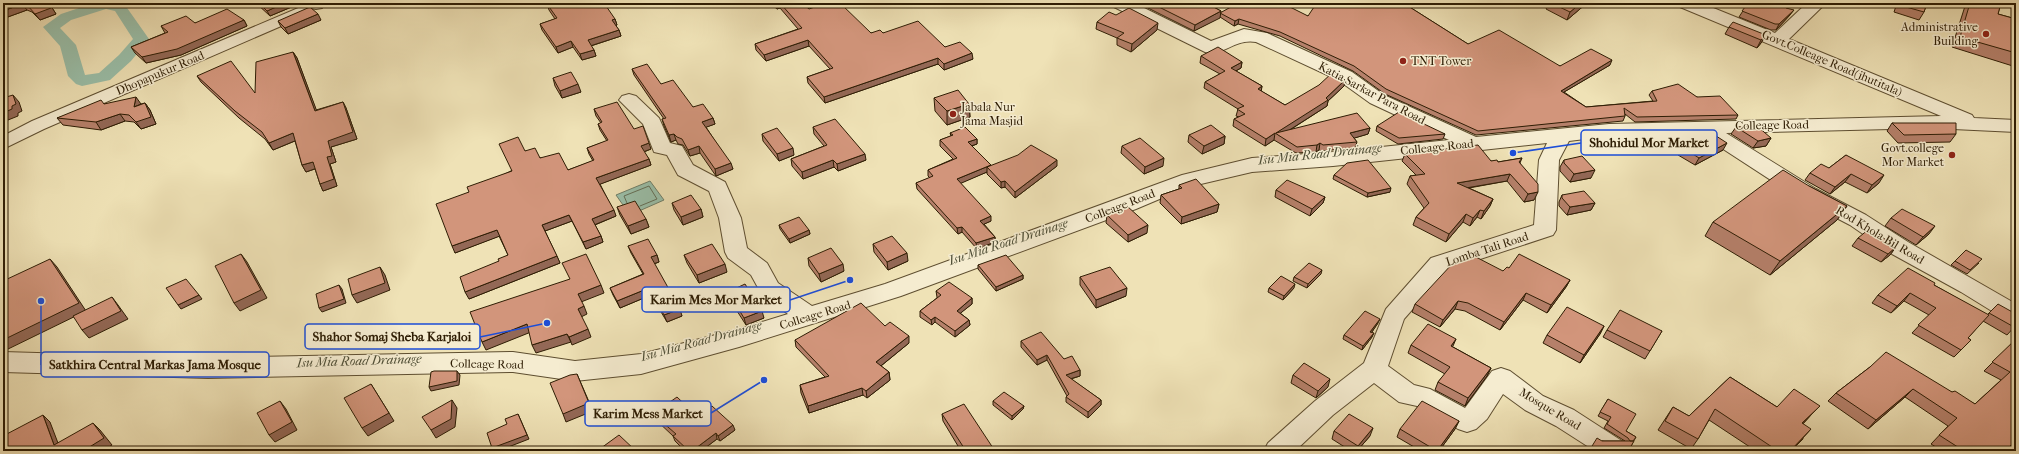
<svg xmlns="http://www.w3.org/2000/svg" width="2019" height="454" viewBox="0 0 2019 454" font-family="'IM FELL French Canon',serif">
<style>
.water{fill:#9abfa9;stroke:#6f7e67}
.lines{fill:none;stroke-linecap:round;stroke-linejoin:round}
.shore{stroke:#646e56;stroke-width:1}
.canal{fill:#9abfa9;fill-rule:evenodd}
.minor-casing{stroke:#5e4e30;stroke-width:2}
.tertiary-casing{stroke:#5e4e30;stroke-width:2}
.minor{fill:#f5ecd0;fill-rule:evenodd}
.tertiary{fill:#f5ecd0;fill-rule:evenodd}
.wall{fill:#b5806a;stroke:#2e1d04}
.shaded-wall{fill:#936856;stroke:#2e1d04}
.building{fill:#d2957b;stroke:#2e1d04}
.poi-dot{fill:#8f2418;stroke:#f5ecd0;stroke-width:1.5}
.labels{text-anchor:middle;stroke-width:3;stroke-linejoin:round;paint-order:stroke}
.poi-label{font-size:12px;fill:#2e1d04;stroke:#f5ecd0;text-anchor:end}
.street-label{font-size:12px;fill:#2e1d04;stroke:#f5ecd0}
.water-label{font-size:13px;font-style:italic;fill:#4e4e36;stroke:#f5ecd0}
.leader{fill:none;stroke:#1d4ed8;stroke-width:1.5}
.callout-dot{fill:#1d4ed8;stroke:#f5ecd0;stroke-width:1.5}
.callout{fill:#f5ecd0;stroke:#1d4ed8;stroke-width:1.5}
.callout-label{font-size:13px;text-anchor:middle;font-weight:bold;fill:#2e1d04}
</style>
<rect width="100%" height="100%" fill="#efe2b6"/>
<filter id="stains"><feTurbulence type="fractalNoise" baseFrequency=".005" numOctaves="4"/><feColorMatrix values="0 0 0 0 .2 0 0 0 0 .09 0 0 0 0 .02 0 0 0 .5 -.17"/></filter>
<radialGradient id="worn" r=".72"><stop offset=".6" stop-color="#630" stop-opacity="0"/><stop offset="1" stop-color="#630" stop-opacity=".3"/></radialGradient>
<!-- water -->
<path class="water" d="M650 181 664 200 630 215 616 195Z"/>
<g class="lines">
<!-- shore -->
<path class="shore" d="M627 203 624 196 649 186 657 199 640 206"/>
<!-- canal -->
<path class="canal" d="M94 3H119L125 5 149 39 131 61 110 80 82 86 76 84 68 76 60 46 43 27 61 14ZM106 9 115 11 133 39 119 55 99 73 85 75 76 45 60 28 71 20Z"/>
<defs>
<path id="minor" d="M303 6 309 8 311 11 309 14 44 129 3 149V136L32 121Z"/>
<path id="tertiary" d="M307 3H325L322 8 316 9 310 8Z
M1111 3H1134L1211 41 1244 29 1267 33 1352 72 1384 95 1476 137 1609 124 1941 116 1680 7 1677 3H1701L1775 33 1807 3H1826L1789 39 1972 115 1974 118 2016 120V132L1932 128 1726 133 1816 189 1866 215 1908 242 2016 304V324L2008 321 1961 292 1892 254 1850 225 1800 199 1700 134 1609 136 1569 141 1559 160 1556 230 1553 235 1447 270 1404 319 1388 366 1414 385 1430 389 1465 408 1492 371 1501 368 1510 371 1543 396 1574 410 1625 443 1629 451H1595L1556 426 1525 410 1503 394 1487 419 1476 429 1467 432 1458 429 1417 406 1399 402 1374 383 1333 415 1295 451H1264L1268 443 1315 401 1364 363 1386 309 1431 258 1534 225 1539 160 1547 143 1333 166 1252 172 1188 187 1136 209 901 296 739 347 641 374 575 381 513 372 208 378 3 372V352L208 358 513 352 575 361 641 354 739 329 788 314 762 295 751 275 728 258 725 252 719 218 709 191 678 175 667 155 654 152 643 124 619 100 622 96 629 94 636 96 659 118 670 143 682 146 693 165 725 182 741 218 747 248 767 263 778 283 812 306 885 284 1182 175 1252 158 1333 152 1449 140 1370 103 1338 80 1256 42C1235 38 1223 57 1205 52L1114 7Z"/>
</defs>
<!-- minor casing -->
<use href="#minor" class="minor-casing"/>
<!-- tertiary casing -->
<use href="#tertiary" class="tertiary-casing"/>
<!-- minor -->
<use href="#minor" class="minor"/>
<!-- tertiary -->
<use href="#tertiary" class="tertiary"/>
</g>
<!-- wall -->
<path class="wall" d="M3 3H49L56 14 40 20 32 12 27 10 5 18 3 16Z
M256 3H301L270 16Z
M770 3H802L809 9 871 33H883L945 47 973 59 944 70 938 64 825 103 808 83 807 77 830 69 809 46 766 61 756 50 755 44 798 29 780 8 777 9Z
M1146 3H1206L1221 11 1220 13 1308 16 1408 6 1468 44 1560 66 1610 65 1564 92 1586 107 1653 101 1649 95 1652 91 1697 97 1738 115 1736 119 1635 122 1625 114V116L1623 121 1476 135 1385 94 1353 71 1280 36 1238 24 1234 26 1220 17 1194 31 1146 7Z
M1549 3H1587L1567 20 1546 9Z
M1748 3H1790L1787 8 1790 15 1776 30H1771L1739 17Z
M1887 3H1927L1924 12 1919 20 1894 12 1896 6Z
M1966 3H2001L1998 14 2016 19V67L1952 47Z
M547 4 615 19 617 25 616 26 619 30 621 36 591 46 594 50 596 56 582 60 573 47 558 53 542 30 540 24 555 19 549 10Z
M244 20 247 26 181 55 146 63 135 53 131 47 165 33 161 26 195 23Z
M321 20 288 34 281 27 278 21Z
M1097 22 1157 30 1131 52 1117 45V38L1096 29Z
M1729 27 1766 35 1761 43 1757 48 1725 34Z
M293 52 297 58 316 110 343 102 346 108 357 139 331 147 336 162 330 164 337 186 323 191 320 184 315 169 306 172 302 165 295 141 273 150 265 139 239 118 201 82 197 76 255 93Z
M1201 56 1242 62 1241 68 1236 71 1262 86 1261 91 1285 105 1345 80 1344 86 1328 101 1327 106 1290 130 1370 128 1368 134 1354 138 1357 142 1355 148 1321 151 1319 150 1316 152 1296 153 1274 140 1265 146 1233 126 1234 119 1239 117 1236 116 1238 109 1204 88 1205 82 1220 74 1200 63Z
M632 69 661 84 693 107 713 118 715 124 706 127 733 169 716 176 700 153 690 156 683 145 678 144 676 140 671 142 664 126 662 119H664L634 75Z
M553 78 581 92 562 98 555 86Z
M934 98 969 104 970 117 947 125 935 111Z
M145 103 150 110 156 124 141 129 134 122 125 121 101 130 63 125 57 118 104 104H141Z
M594 109 634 129 651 149 644 152 649 159 651 165 600 184 616 216 595 225 601 236 603 242 586 249 572 221 545 231 560 263 469 299 499 261 508 255 499 236 455 253 469 192 511 171 525 151 568 170 593 161 589 154 587 148 607 141 600 130 598 124 601 123 596 116Z
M1892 123 1956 134 1950 142 1898 143 1887 131Z
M1377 126 1445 134 1443 139 1398 144 1376 131Z
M813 127 866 160 838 171 834 167 803 179 792 166 791 159 824 146 814 134Z
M1736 127 1771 138 1766 146 1753 148 1731 134Z
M950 133 977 139V144L972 146 991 166H1057L1015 198 1005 187 1001 188 987 174V172L960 183 991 221 984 224 995 237V242L977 249 962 232 958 234 917 189 916 183 930 178 928 176V170L953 159 940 146V140L951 136Z
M762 134 794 155 779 161 763 141Z
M1189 135 1225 136 1224 144 1202 154 1188 142Z
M1122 146 1163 166 1144 174 1121 153Z
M1682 147 1723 150 1695 165 1678 155Z
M1405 154 1491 161 1498 162 1522 158 1520 163 1534 200 1524 202 1507 181 1469 188 1493 199 1490 206 1481 219 1477 217 1470 226 1463 222 1446 242 1413 225 1416 217 1424 208 1407 184 1410 176 1416 175 1402 161Z
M1846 155 1879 183 1867 193 1845 182 1830 194 1805 180 1810 173 1829 168Z
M1564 160 1591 178 1570 182 1560 171V167Z
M1334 175 1390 192 1367 197 1333 179Z
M1179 185 1219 204 1217 212 1181 224 1160 203 1161 195 1179 189Z
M1809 186 1847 206 1837 220 1770 275 1705 236 1713 222Z
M1276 190 1325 197 1323 203 1310 216 1275 197Z
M1562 195 1595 203 1591 210 1567 215 1559 206V202Z
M672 203 701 209 703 217 683 225 674 210Z
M617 207 646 219 649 227 631 234 620 215Z
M1107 215 1147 233 1128 242 1106 223Z
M1891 218 1929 234 1916 245 1885 226Z
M779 225 809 230 810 234 790 243 780 229Z
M1858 238 1896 247 1890 255 1881 262 1852 246Z
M873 244 908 261 888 270 874 252Z
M628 246 657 255 659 262 654 264 682 316 667 322 651 295 620 308 613 295 610 288 643 274 631 253Z
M684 255 727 272 699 283 687 263Z
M808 258 844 271 821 282 809 266Z
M1955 261 1979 263 1967 274 1951 265Z
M978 265 1023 275V279L996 291 978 269Z
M1509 268 1570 280 1566 287 1547 313 1523 300 1500 330 1465 311 1455 309 1440 327 1412 312 1415 304 1503 271Z
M1321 274 1307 288 1293 281 1294 277Z
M1080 277 1126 296 1096 308 1080 285Z
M1934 285 1987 315 1998 304 2016 325 2007 335 1983 321 1968 338 1971 340 1954 357 1912 333 1929 315 1904 301 1891 313 1872 303 1878 295Z
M1269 288H1294L1283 300 1268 292Z
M936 291 972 298V304L960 313 969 320 970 325 955 337 935 322 932 325 920 317V311L937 298V297Z
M728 292 764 318 746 325 730 300Z
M1378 323 1372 332V337L1362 350 1343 339 1344 335Z
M885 326 909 343 881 366 889 372 890 380 867 398 863 395 809 413 801 393 800 385 825 377 796 347 795 340Z
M1604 326 1600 334 1580 363 1543 343 1547 335Z
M1607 330 1662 331 1645 359 1603 337Z
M2016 339 2009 447 2012 451H1942L1931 444 1948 426 1905 397 1868 429 1828 401 1836 393 1870 367 1952 392 1975 404 2001 380 1984 371Z
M1021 341 1064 359 1080 370V376L1071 379 1101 400V405L1088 418 1066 402V397L1067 396 1047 360 1037 365 1021 347Z
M1411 345 1453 347 1491 368 1487 376 1465 406 1435 390 1438 382 1445 374 1408 353Z
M1293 375 1328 387 1316 398 1291 383Z
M1730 377 1777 407 1811 415 1803 424V439L1791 451H1756L1709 420 1698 439 1691 449 1658 430 1673 407 1689 416Z
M1608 399 1626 431 1636 437 1630 448 1602 441H1625L1604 428 1608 421 1598 416Z
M993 401 1024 406 1023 409 1012 420 993 405Z
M653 414 698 417 735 430 720 441 717 439 701 451H685L675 441 673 436 655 419Z
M942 414 995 451H961L943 421Z
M1459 421 1455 429 1439 451H1421L1397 437 1400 429Z
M1334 431 1370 436 1357 451H1351L1332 439Z"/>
<!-- shaded-wall -->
<path class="shaded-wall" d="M49 3 56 14 40 20 35 14Z
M285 3H301L270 16 267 11Z
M776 3H779L780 8 777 9Z
M1581 3H1587L1567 20 1570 12Z
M22 4 27 10 5 18 3 16V11Z
M1794 10 1790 15 1776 30 1779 24Z
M1221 11 1220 18 1194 31 1195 25Z
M318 14 321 20 288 34 285 28Z
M615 19 617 25 614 26 612 20Z
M1239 19 1238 24 1234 26 1235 21Z
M244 20 247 26 181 55 146 63 142 57Z
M1158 23 1157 30 1131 52 1132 44Z
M619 30 621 36 590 46 588 40Z
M1766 35 1761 43 1757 48 1761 40Z
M808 40 809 46 766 61 764 55Z
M571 41 573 47 558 53 556 47Z
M594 50 596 56 582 60 580 54Z
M293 52 297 58 319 117 315 111Z
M972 53 973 59 944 70V64Z
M938 58V64L825 103 824 97Z
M1612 60 1610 65 1559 95 1561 91Z
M1242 62 1241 68 1230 74 1231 68Z
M1345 80 1344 86 1328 101 1327 106 1280 136 1276 133 1326 98Z
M578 84 581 92 562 98 560 91Z
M1262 86 1261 93 1258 89Z
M13 95 19 102 22 111 18 113V116L3 122V113Z
M136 97 141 104 134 107Z
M343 102 346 108 357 139 331 147 336 162 330 164 337 186 323 191 320 184 327 157 328 141Z
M145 103 150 110 156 124 141 129 136 122Z
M969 104 970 117 947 125V111Z
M120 114 125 121 101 130 96 122Z
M713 118 715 124 704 128 702 122Z
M1370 128 1368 134 1348 140 1350 133Z
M293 133 297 140 273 150 269 143Z
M1275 133 1274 140 1265 146 1266 139Z
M674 134 676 140 671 142 669 135Z
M1225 136 1224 144 1202 154 1204 146Z
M1771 138 1766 146 1753 148 1758 141Z
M977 139V144L968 147V142Z
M649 143 651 149 643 152 641 146Z
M1320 143 1319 150 1316 152 1317 145Z
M1727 143 1723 150 1695 165 1699 158Z
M699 146 700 153 690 156 688 150Z
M793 148 794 155 779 161 777 154Z
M865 154 866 160 838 171 837 164Z
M1164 158 1163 166 1144 174 1145 167Z
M649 159 651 165 598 185 596 178Z
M833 160 834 167 803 179 802 172Z
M1057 160V166L1015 198V192Z
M313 162 317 168 306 172 302 165Z
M731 163 733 169 716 176 715 169Z
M991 165 987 167V172L957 185V179Z
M1595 170 1591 178 1570 182 1574 174Z
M1510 174 1507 181 1454 190 1457 183Z
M1851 174 1845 182 1830 194 1835 187Z
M1884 175 1879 183 1867 193 1872 185Z
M1005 181V187L1001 188V182Z
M1391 188 1390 192 1367 197 1368 193Z
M1538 192 1534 200 1524 202 1528 194Z
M1325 197 1323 203 1310 216 1312 209Z
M1493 199 1490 206 1481 219 1484 211Z
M1595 203 1591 210 1567 215 1570 207Z
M1219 204 1217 212 1181 224 1182 217Z
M1847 206 1837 220 1770 275 1780 261Z
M701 209 703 217 683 225 681 217Z
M614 210 616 216 594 225 592 219Z
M1480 210 1477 217 1470 226 1473 218Z
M1466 214 1463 222 1446 242 1449 234Z
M569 215 572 221 545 231 542 225Z
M991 216V221L980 226V221Z
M646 219 649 227 631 234 628 226Z
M1148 225 1147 233 1128 242V235Z
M1935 226 1929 234 1916 245 1923 237Z
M962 227V232L958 234 957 228Z
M497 230 500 236 455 253 452 246Z
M809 230 810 234 790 243 789 239Z
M601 236 603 242 586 249 583 242Z
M995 237V242L977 249 976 243Z
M1896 247 1890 255 1881 262 1888 254Z
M907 253 908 261 888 270 887 262Z
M241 254 247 262 267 298 240 311 234 303Z
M657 255 659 262 653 264 651 257Z
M557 256 560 263 469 299 465 292Z
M50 259 57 267 86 311 4 351 3 350V340Z
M725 264 727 272 699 283 697 275Z
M843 264 844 271 821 282 819 274Z
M380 267 385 275 390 290 357 303 352 295Z
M1322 270 1321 274 1307 288 1308 284Z
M1023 275V279L996 291V287Z
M1570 280 1566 287 1547 313 1551 305Z
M1295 284 1294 288 1283 300 1284 296Z
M339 285 342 289 346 303 322 312 319 308Z
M601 285 604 293 581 302 578 294Z
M649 288 651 295 620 308 617 301Z
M1127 288 1126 296 1096 308V300Z
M1526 293 1523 300 1500 330 1504 322Z
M1910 293 1904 301 1891 313 1897 306Z
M199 295 202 299 181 309 178 305Z
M112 297 118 305 128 319 89 338 82 330Z
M972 298V304L957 316V311Z
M1458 301 1455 309 1440 327 1443 320Z
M584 306 587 314 581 317 578 309Z
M680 309 682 316 667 322 664 315Z
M762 311 764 318 746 325 744 318Z
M935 317V322L932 325 931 320Z
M1380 319 1378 323 1369 336 1370 332Z
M969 320 970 325 955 337V331Z
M527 324 531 332 486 350 482 342Z
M1604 326 1600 334 1580 363 1584 355Z
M588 329 591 337 572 345 569 337Z
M1374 333 1372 337 1362 350 1363 346Z
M567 334 571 342 536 353 532 345Z
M909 336V343L877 369 876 362Z
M1456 339 1453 346 1447 353 1451 346Z
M1047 355V360L1037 365V360Z
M1491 368 1487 376 1465 406 1468 398Z
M1080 370V376L1066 380V375Z
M457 371 460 375 459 385 431 391 429 387Z
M889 372 890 380 867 398 866 391Z
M577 374 593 411 566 422 563 414Z
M1330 379 1328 387 1316 398 1318 391Z
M371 384 394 421 368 436 362 428Z
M862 388 863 395 809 413 808 406Z
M1913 389 1905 397 1868 429 1876 420Z
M452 400 457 408 455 427 436 438 431 430Z
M1101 400V405L1088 418V412Z
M280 401 286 409 297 430 275 442 269 435Z
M3 404 5 421 3 422Z
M1024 406 1023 409 1012 420V416Z
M1820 406 1811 415 1794 433 1802 423Z
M518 414 529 439 498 451H494L492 448Z
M43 415 50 422 61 451 54 445Z
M1459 421 1455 429 1439 451H1437Z
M93 423 100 430 112 445 102 451H83Z
M733 425 735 430 720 441 718 436Z
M1373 428 1370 436 1357 451H1356L1358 446Z
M1811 429 1791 451H1790Z
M716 433 717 439 701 451H692Z"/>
<!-- building -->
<path class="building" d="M3 3H49L51 8 35 14 28 6 22 4 3 11Z
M259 3H285L267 11Z
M551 3H604L615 19 612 20 619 30 588 40 594 50 580 54 571 41 556 47 540 24 557 18 547 4Z
M780 3H802L809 9 826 3H840L871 33 880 30 883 33 918 21 945 47 960 42 972 53 944 64 938 58 824 97 807 77 833 68 808 40 764 55 755 44 802 28Z
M1151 3H1206L1221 11 1195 25Z
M1238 3H1282L1308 16 1314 7 1324 3H1408V6L1468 44 1499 30 1560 66 1591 49 1612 60 1561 91 1586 107 1657 101 1652 91 1678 84 1697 97 1720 96 1738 115 1637 117 1624 108 1625 116 1478 131 1386 89 1354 66 1280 32 1239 19 1235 21 1220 13Z
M1551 3H1581L1570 12Z
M1748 3H1790L1786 8 1794 10 1779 24H1775L1742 11Z
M1899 3H1927L1924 12 1899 5Z
M1970 3H2001L1998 14 2016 19V53L1960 37Z
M310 7 318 14 285 28 278 21Z
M1129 8 1158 23 1132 44 1117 38 1124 33 1097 22 1109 12 1116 15Z
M227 9 244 20 177 49 142 57 131 47 168 32 161 26 186 16 195 23Z
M1733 22 1766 35 1761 40 1729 27Z
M1218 47 1242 62 1231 68 1262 86 1258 89 1285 105 1319 85 1333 72 1345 80 1326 98 1328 100 1276 133 1357 113 1370 128 1350 133 1357 142 1323 145 1320 143 1317 145 1297 147 1275 133 1266 139 1234 119 1245 114 1237 109 1244 106 1205 82 1225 71 1201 56Z
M293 52 315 111 343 102 353 132 328 141 332 156 327 157 334 179 320 184 313 162 302 165 293 133 269 143 262 132 235 111 197 76 231 61 255 93 256 62Z
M647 64 661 84 673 80 693 107 703 104 713 118 702 122 731 163 715 169 699 146 688 150 682 139 677 137 674 134 669 135 662 119 666 118 632 69Z
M571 72 578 84 560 91 553 78Z
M958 90 969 104 947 111 934 98Z
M13 95 16 104 12 106V109L3 113V98Z
M136 97 134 107 145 103 151 117 136 122 129 115 120 114 96 122 57 118 101 100 104 104Z
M617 102 634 129 643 126 649 143 641 146 649 159 596 178 614 210 592 219 601 236 583 242 569 215 542 225 557 256 465 292 460 277 499 261 498 259 508 255 497 230 452 246 436 204 469 192 467 187 512 171 499 144 518 137 525 151 535 148 540 158 559 153 568 170 594 160 587 148 608 140 598 124 602 122 594 109Z
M1399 112 1445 134 1399 138 1377 126Z
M835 119 865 154 837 164 833 160 802 172 791 159 827 145 813 127Z
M1892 123H1956V134L1904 135Z
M1211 125 1225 136 1204 146 1189 135Z
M1757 126 1771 138 1758 141 1736 127Z
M965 127 977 139 968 142 991 165 957 179 991 216 980 221 995 237 976 243 962 227 957 228 916 183 933 176 928 170 957 158 940 140 953 135 950 133Z
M777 128 793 148 777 154 762 134Z
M1710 132 1727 143 1699 158 1682 147Z
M1140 138 1164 158 1145 167 1122 146Z
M1031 145 1057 160 1015 192 1005 181 1001 182 987 167 1018 155Z
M1478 145 1491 161 1497 160 1498 162 1522 158 1519 162 1538 184V192L1528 194 1510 174 1457 183 1493 199 1484 211 1480 210 1473 218 1466 214 1449 234 1416 217 1429 203 1410 176 1425 174 1405 154Z
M1846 155 1884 175 1872 185 1851 174 1835 187 1810 173 1821 164 1829 168Z
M1582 156 1595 170 1574 174 1564 163V160Z
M1368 160 1391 188 1368 193 1334 175 1347 163Z
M1783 170 1809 186 1847 206 1780 261 1713 222Z
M1196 179 1219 204 1182 217 1161 195 1182 188 1179 185Z
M1287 180 1325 197 1312 209 1276 190Z
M1584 191 1595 203 1570 207 1562 198V195Z
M691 195 701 209 681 217 672 203Z
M635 201 646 219 628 226 617 207Z
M1127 206 1148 225 1128 235 1107 215Z
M1902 209 1935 226 1923 237 1891 218Z
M799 217 809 230 789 239 779 225Z
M1869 229 1872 230 1896 247 1888 254 1858 238Z
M892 236 907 253 887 262 873 244Z
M648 239 657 255 651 257 680 309 664 315 649 288 617 301 610 288 644 274 628 246Z
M712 244 725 264 697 275 684 255Z
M831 248 843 264 819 274 808 258Z
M1966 250 1982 259 1970 270 1955 261Z
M241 254 261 290 234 303 215 266Z
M586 254 601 285 578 294 584 306 578 309 588 329 569 337 567 334 532 345 527 324 482 342 470 312 570 279 562 263Z
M1519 254 1570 280 1551 305 1526 293 1504 322 1468 303 1458 301 1443 320 1415 304 1453 263 1474 256 1503 271 1507 267 1509 268Z
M1006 255 1023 275 996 287 978 265Z
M50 259 79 303 3 340V281Z
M1309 263 1322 270 1308 284 1294 277Z
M380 267 385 283 352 295 348 279Z
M1110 267 1127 288 1096 300 1080 277Z
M1908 268 1935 283 1934 285 1989 315 1968 338 1971 340 1961 350 1918 325 1936 308 1910 293 1897 306 1878 295Z
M1281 276 1295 284 1284 296 1269 288Z
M186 279 199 295 178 305 166 288Z
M949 282 972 298 957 311 969 320 955 331 935 317 931 320 920 311 941 295 936 291Z
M745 284 762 311 744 318 728 292Z
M339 285 344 299 319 308 316 294Z
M112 297 121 311 82 330 73 316Z
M861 303 885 326 890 322 909 336 876 362 889 372 866 391 862 388 808 406 800 385 829 376 795 340Z
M1998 304 2016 314V325L2014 327 1989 313Z
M1567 307 1604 326 1584 355 1547 335Z
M1620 310 1662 331 1650 351 1607 330Z
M1365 311 1380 319 1370 332 1374 333 1363 346 1344 335Z
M1428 324 1456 339 1451 346 1491 368 1468 398 1438 382 1450 367 1411 345Z
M1041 332 1064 359 1072 356 1080 370 1066 375 1101 400 1088 412 1066 397 1069 394 1047 355 1037 360 1021 341Z
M2016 339V440L2009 447 2013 450 2012 451H1964L1939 435 1957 418 1913 389 1876 420 1836 393 1870 367 1886 352 1952 392 1955 391 1975 404 2010 372 1992 362Z
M1304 363 1330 379 1318 391 1293 375Z
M434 371H457V381L429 387 431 372Z
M577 374 589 403 563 414 550 383 570 375Z
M1730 377 1777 407 1794 389 1820 406 1802 423 1811 429 1790 451H1778L1715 409 1698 439 1665 421 1673 407 1689 416Z
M371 384 389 413 362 428 344 398Z
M1004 392 1024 406 1012 416 993 401Z
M677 397 698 417 712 406 733 425 718 436 716 433 692 451H689L673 436 676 434 653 414Z
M1608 399 1636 414 1626 431 1636 437 1633 441H1630L1628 438 1607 424 1611 417 1600 412Z
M452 400 451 419 431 430 422 417Z
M280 401 292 422 269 435 257 413Z
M1422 401 1459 421 1437 451 1400 429Z
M964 404 995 451H966L942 414Z
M518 414 527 435 492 448 487 433 507 424 505 419Z
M1349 414 1373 428 1358 446 1334 431Z
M43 415 54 445 93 423 104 438 83 451H3V436Z
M619 435 636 451H597Z
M1597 438 1602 441H1634L1630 448 1636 451H1589Z
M1580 448 1585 451H1579Z"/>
<!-- markers -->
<g class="poi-dot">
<circle cx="1986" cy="34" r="4"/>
<circle cx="1403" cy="61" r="4"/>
<circle cx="953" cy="114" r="4"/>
<circle cx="1952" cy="155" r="4"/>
</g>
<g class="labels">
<!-- poi labels -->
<g class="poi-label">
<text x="1978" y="31">Administrative<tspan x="1978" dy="14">Building</tspan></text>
<text x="1411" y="65" text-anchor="start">TNT Tower</text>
<text x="961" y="111" text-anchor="start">Jabala Nur<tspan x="961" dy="14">Jama Masjid</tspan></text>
<text x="1944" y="152">Govt.college<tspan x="1944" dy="14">Mor Market</tspan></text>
</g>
<!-- street labels -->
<g class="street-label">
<text transform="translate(1832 63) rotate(23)" y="4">Govt.Colleage Road(jhutitala)</text>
<text transform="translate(160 73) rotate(-23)" y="4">Dhopapukur Road</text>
<text transform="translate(1372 93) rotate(28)" y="4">Katia Sarkar Para Road</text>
<text transform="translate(1772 125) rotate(-1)" y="4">Colleage Road</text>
<text transform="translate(1437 147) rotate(-6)" y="4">Colleage Road</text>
<text transform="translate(1120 206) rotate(-21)" y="4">Colleage Road</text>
<text transform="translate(1880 235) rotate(31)" y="4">Rod Khola Bil Road</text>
<text transform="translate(1487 249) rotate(-18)" y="4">Lomba Tali Road</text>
<text transform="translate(815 315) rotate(-17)" y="4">Colleage Road</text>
<text transform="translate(487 364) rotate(1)" y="4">Colleage Road</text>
<text transform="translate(1550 409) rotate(31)" y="4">Mosque Road</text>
</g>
<!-- water labels -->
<g class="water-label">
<text transform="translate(1320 153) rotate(-6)" y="5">Isu Mia Road Drainage</text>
<text transform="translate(1008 241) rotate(-18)" y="5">Isu Mia Road Drainage</text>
<text transform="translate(701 340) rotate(-15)" y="5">Isu Mia Road Drainage</text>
<text transform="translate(359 360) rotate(-2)" y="5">Isu Mia Road Drainage</text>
</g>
</g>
<!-- callouts -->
<path class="leader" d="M1513 153L1581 143M850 280L790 300M547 323L480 337M41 301L41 365M764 380L711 413"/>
<g class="callout-dot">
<circle cx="1513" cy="153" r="4"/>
<circle cx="850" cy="280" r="4"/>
<circle cx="547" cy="323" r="4"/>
<circle cx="41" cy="301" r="4"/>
<circle cx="764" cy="380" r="4"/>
</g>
<g class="callout">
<rect x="1581" y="130" width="136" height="25" rx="4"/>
<rect x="642" y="287" width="148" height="25" rx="4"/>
<rect x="305" y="324" width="175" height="25" rx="4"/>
<rect x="41" y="352" width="228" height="25" rx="4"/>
<rect x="585" y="401" width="126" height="25" rx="4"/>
</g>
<g class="callout-label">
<text x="1649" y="147">Shohidul Mor Market</text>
<text x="716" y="304">Karim Mes Mor Market</text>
<text x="392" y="341">Shahor Somaj Sheba Karjaloi</text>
<text x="155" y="369">Satkhira Central Markas Jama Mosque</text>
<text x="648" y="418">Karim Mess Market</text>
</g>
<!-- margin -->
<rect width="2019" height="454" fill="none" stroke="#efe2b6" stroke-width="16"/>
<rect x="4" y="4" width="2011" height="446" fill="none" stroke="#2e1d04" stroke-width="2"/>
<rect x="8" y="8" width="2003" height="438" fill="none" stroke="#2e1d04"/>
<rect width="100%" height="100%" filter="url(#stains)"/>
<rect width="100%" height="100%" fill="url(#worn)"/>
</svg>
